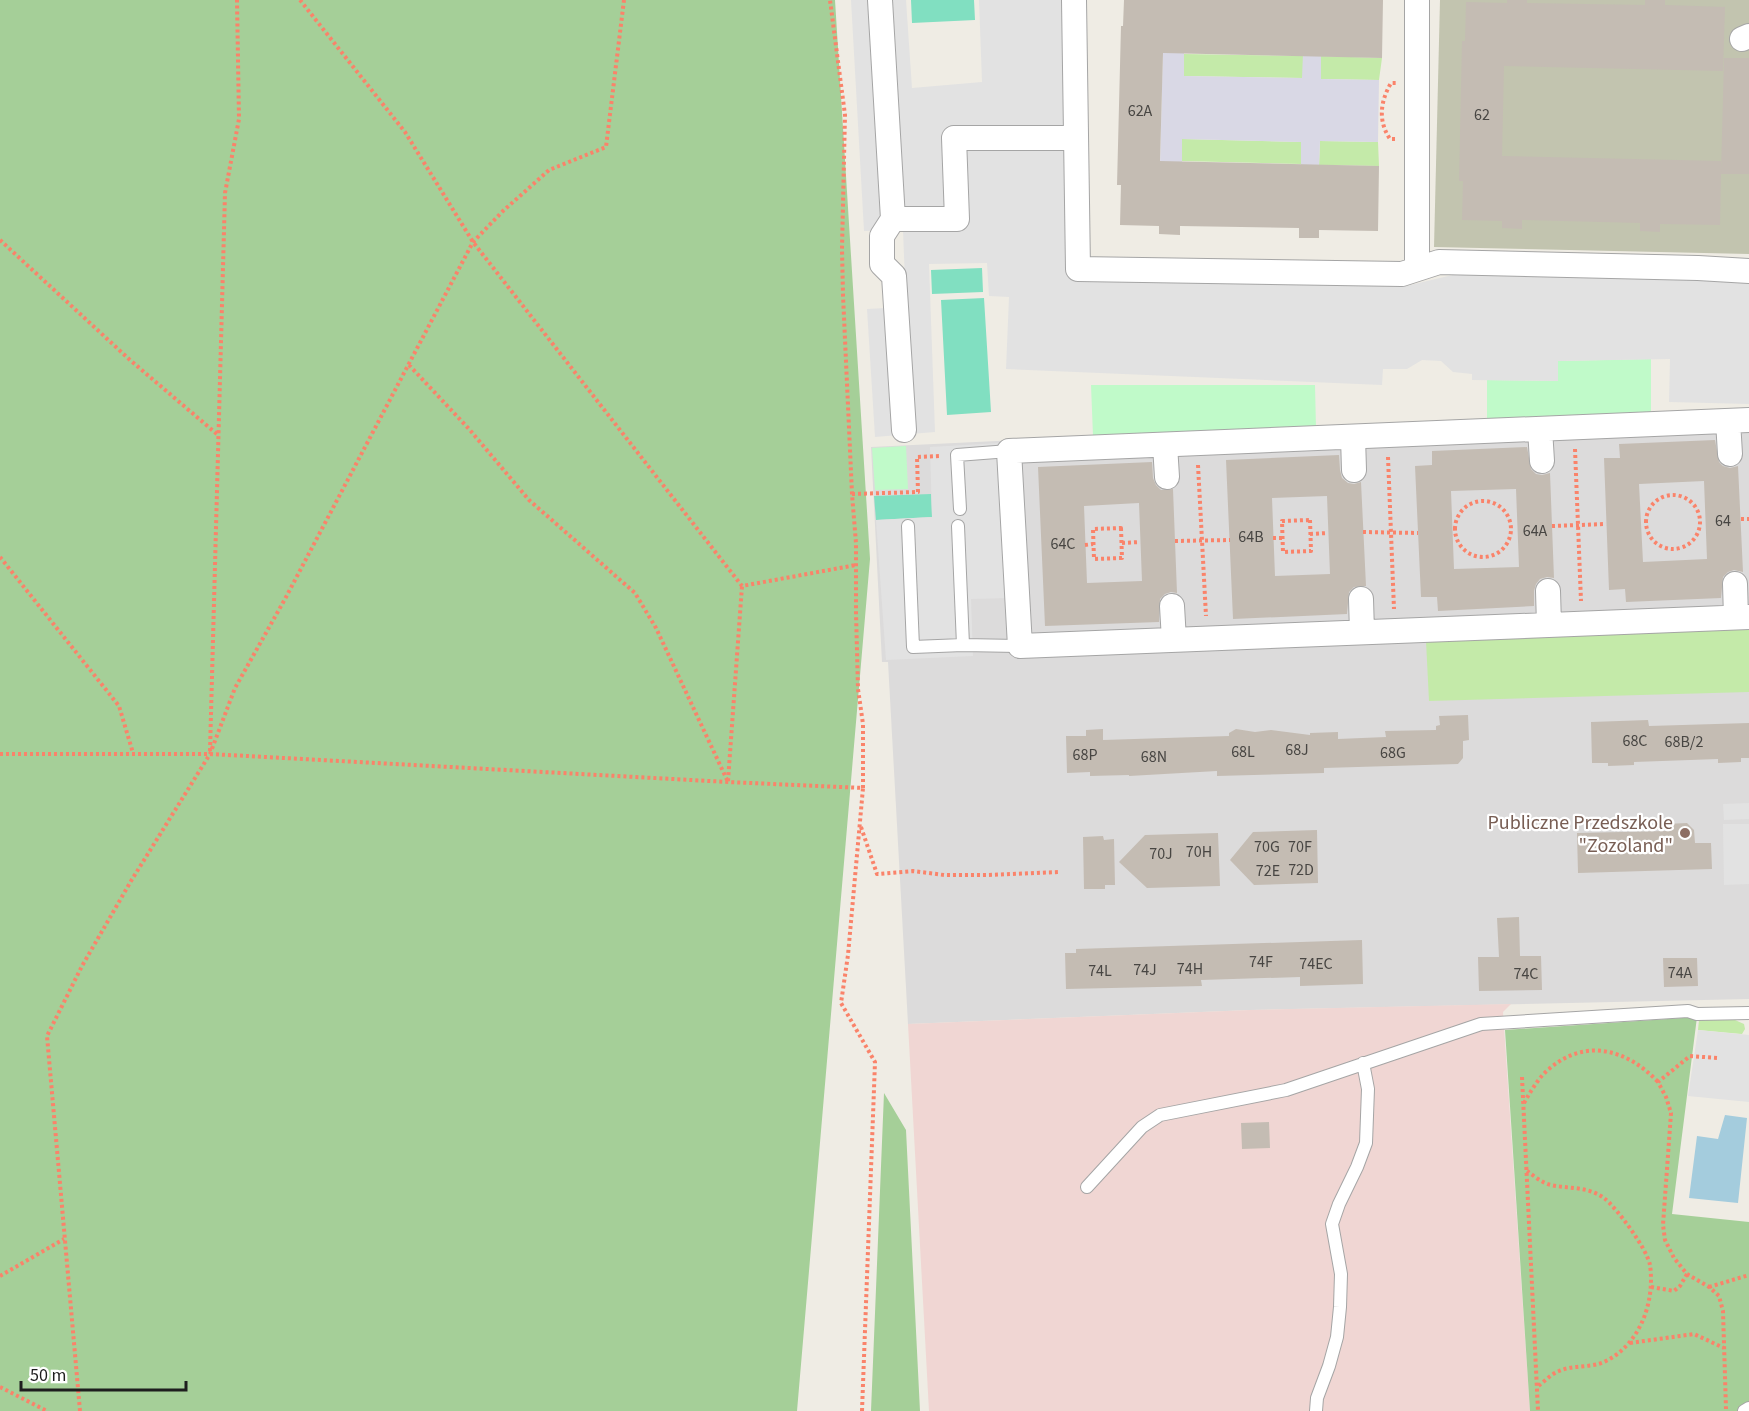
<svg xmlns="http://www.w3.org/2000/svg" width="1749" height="1411" viewBox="0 0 1749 1411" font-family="'Source Sans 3',sans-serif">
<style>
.residential{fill:#dcdbdb}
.commercial{fill:#f0d6d3}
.construction{fill:#c2c4af}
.grass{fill:#c4eaa9}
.forest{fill:#a5cf98}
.park{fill:#c0fac9}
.pitch{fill:#81dfc1}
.parking{fill:#e2e2e2}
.plaza{fill:#d9d8e5}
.water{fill:#a4ccdd}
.building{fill:#c4bcb3;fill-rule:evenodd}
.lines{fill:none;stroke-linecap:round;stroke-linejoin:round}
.lane-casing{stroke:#a5a5a5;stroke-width:14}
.street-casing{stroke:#a5a5a5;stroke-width:26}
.path{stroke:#fa836a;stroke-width:4;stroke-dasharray:3 3;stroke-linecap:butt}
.lane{stroke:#fff;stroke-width:12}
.street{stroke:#fff;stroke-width:24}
.education-dot{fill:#8d6e63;stroke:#fff;stroke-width:2}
.labels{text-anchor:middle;stroke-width:4.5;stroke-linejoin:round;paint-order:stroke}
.number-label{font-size:16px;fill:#484643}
.education-label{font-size:20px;fill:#785e54;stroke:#fff;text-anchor:end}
</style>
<rect width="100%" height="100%" fill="#efece4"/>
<!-- residential -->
<path class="residential" d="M1749 412V999L1250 1010 908 1024 888 662H882L871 447 1163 433Z"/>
<!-- commercial -->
<path class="commercial" d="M1511 1004 1503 1012 1530 1411H929L908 1024 1250 1010Z"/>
<!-- construction -->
<path class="construction" d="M1440 0H1749V254L1434 247Z"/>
<!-- grass -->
<path class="grass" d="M1184 54 1303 56V78L1183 76Z
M1321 56 1382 58 1379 80 1321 79Z
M1182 139 1301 142V164L1182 161Z
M1320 141 1378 142 1379 166 1319 165Z
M1749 629V692L1429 701 1426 641Z
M1699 1020H1735L1744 1024 1745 1029 1742 1034 1698 1030Z"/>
<!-- forest -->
<path class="forest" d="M0 0H835L870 559 797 1411H0Z
M1697 1017 1672 1214 1749 1222V1411H1530L1505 1030Z
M884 1093 906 1130 920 1411H871Z"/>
<!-- park -->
<path class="park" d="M1651 359V415L1487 421V380L1557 381 1558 361Z
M1091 385H1315L1316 428 1093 436Z
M906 446 908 489 875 490 872 448Z"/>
<!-- pitch -->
<path class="pitch" d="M911 0H974L975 20 912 23Z
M982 268 983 292 932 294 931 270Z
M984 298 991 412 947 415 941 300Z
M931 494 932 517 876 520 874 496Z"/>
<!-- parking -->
<path class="parking" d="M851 0H906L912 88 982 82 979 0H1079L1081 279 1406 286 1461 273 1739 278 1749 282V404L1669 402 1670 359 1558 361V381L1472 380V374L1453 372 1441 361 1422 360 1407 369H1383L1382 385 1006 369 1009 297 989 296 987 263 929 264 935 432 875 437 867 309 906 307 903 230 864 231Z
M1001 443 1010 598 971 599 973 656 886 660 876 520 932 517 930 447Z
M1749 803V819L1724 820 1723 804Z
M1723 824H1749V884L1724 885Z
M1698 1030 1749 1035V1102L1688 1096Z"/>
<!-- plaza -->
<path class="plaza" d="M1163 48 1184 49V76L1302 78 1303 53H1321V79L1379 80 1378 142 1320 141 1319 168 1301 167V142L1182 139V166H1160Z"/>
<!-- water -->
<path class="water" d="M1725 1115 1747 1118 1738 1203 1689 1198 1697 1136 1718 1139Z"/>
<!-- building -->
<path class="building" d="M1124 0H1383L1382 58 1163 53 1160 161 1379 166 1378 231 1319 230V238H1299V228L1180 226V235L1159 234V226L1120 225 1121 185H1117L1121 26H1123Z
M1507 0H1527V3L1645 5V0H1665V5L1725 7 1723 71 1504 66 1502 156 1721 161V172L1724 58H1749V174H1721L1720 225 1660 224V232L1640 231V223L1522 220V229L1502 228V221L1462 220 1463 181H1459L1462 41H1465L1466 2 1507 3Z
M1715 440 1719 462 1723 466 1730 468 1738 466 1743 572 1734 570 1728 572 1723 577 1721 598 1626 602 1625 589 1609 590 1604 458H1620L1619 444ZM1704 481 1707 559 1643 562 1639 484Z
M1527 447 1531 469 1536 474 1542 475 1550 473 1554 578 1547 577 1540 579 1536 584 1534 591V606L1438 611 1437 597H1421L1415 466 1432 465V451ZM1516 489 1519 567 1454 569 1451 491Z
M1339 455 1340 470 1342 478 1348 483 1354 484 1361 482 1366 586 1354 587 1349 592 1347 614 1233 619 1226 460ZM1327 496 1330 574 1275 576 1272 498Z
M1152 462 1153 478 1156 485 1161 490 1173 489 1177 593 1171 592 1165 594 1160 599 1159 622 1045 626 1038 467ZM1139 503 1142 581 1087 583 1084 506Z
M1468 715 1469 740 1463 741V758L1458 764 1324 768V773L1217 776V771L1129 776V775L1090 776V772L1067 773 1066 736H1086V730L1103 729V740L1229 736V733L1236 729 1255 732 1271 730 1310 735V733L1338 732V739L1386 737 1385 731 1436 730V726L1440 725 1439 716Z
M1648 720 1649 726 1749 723V758H1741V762L1718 763V759L1634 762V765L1608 766V763H1592L1591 722Z
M1687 823 1694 830 1695 843H1711L1712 869 1578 873 1577 833 1666 831V824Z
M1317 830 1318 883 1254 885 1230 860 1253 832Z
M1218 833 1220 886 1147 888 1119 862 1145 835Z
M1103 836 1104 840 1114 839 1115 885H1105V889H1084L1083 837Z
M1519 917 1520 956H1541L1542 990 1479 991 1478 957H1499L1497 918Z
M1362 940 1363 984 1300 986V977L1201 980 1202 986 1066 989 1065 953H1076V949Z
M1663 958H1697L1698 986 1664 987Z
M1269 1122 1270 1148 1242 1149 1241 1123Z"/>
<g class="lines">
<defs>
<path id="lane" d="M960 509 957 455 1009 451
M908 526 913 647 963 645
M958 526 963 645 1020 646
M1087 1187 1142 1127 1160 1115 1286 1090 1481 1024 1688 1011 1697 1014 1749 1013
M1316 1411 1317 1398 1329 1366 1337 1337 1340 1307 1341 1274 1332 1224 1339 1204 1357 1167 1366 1143 1368 1089 1363 1063
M1744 1411 1749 1408"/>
<path id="street" d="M880 0 893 219H957L954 138H1076
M1074 0 1078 269 1402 274 1439 262 1698 268 1749 271
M1742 39 1749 36
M893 219 882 236V264L894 276 904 430
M1417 269V0
M1749 420 1009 451 1020 646 1749 617
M1728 421 1730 454
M1540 429 1542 461
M1353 437 1354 470
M1165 445 1167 477
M1735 584 1736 617
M1548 591 1549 625
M1361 599 1362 632
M1172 606 1174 640"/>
</defs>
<!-- lane casing -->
<use href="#lane" class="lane-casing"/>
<!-- street casing -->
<use href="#street" class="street-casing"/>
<!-- path -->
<path class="path" d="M300 0 405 132 473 242 742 586 856 565
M1395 139H1390C1378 121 1380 102 1391 83H1396
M0 240 130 360 218 435
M409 365 469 429 529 500 635 593 656 628 728 782
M1575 449 1581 601
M1388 457 1394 609
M1198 465 1206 616
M852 494 918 492 917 457 941 456
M1646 522a27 27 0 1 1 54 0a27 27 0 1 1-54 0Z
M1455 529a28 28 0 1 1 56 0a28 28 0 1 1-56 0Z
M1741 519H1749
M1310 520 1311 551 1283 552 1282 521Z
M1552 526 1606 524
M1121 528 1122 558 1094 559 1093 529Z
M1363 532 1418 533
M1310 534 1328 533
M1273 538H1282
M1175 541 1230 540
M1122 543 1140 542
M1085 545 1093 544
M0 557 119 706 133 753
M210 751 225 193 239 119 237 0
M0 754H210L728 782 863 788V724L858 689 856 613V543L852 494 843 295 842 249 845 115 830 0
M728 781 742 586
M861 827 877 874 913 871 944 875H987L1059 872
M1717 1058 1690 1056 1658 1082 1666 1097 1671 1113 1663 1225 1665 1240 1674 1258 1687 1274 1709 1287 1719 1296 1723 1311 1726 1409
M1522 1077 1538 1411
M1524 1103C1531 1091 1538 1078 1549 1069 1586 1037 1628 1050 1658 1082
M1527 1171C1534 1176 1542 1183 1551 1185 1569 1189 1587 1186 1604 1198 1617 1208 1647 1249 1650 1265 1655 1301 1641 1342 1608 1360 1592 1369 1575 1364 1559 1371 1551 1374 1544 1382 1537 1387
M0 1276 64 1239
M1651 1287 1674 1291 1680 1286 1687 1274
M1709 1287 1749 1275
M1630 1343 1694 1334 1724 1348
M0 1387 47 1411
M80 1411 47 1036 82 966 131 881 210 754 235 688 285 599 473 242 503 211 549 170 606 147 624 0
M862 1411 875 1062 841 1003 848 955 863 788"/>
<!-- lane -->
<use href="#lane" class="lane"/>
<!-- street -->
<use href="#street" class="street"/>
</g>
<!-- markers -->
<circle class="education-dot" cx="1685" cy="833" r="6"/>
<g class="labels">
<!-- number labels -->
<g class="number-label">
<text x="1140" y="116">62A</text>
<text x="1482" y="120">62</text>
<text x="1723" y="526">64</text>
<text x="1535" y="536">64A</text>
<text x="1251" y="542">64B</text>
<text x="1063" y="549">64C</text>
<text x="1635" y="746">68C</text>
<text x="1684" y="747">68B/2</text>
<text x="1297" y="755">68J</text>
<text x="1243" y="757">68L</text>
<text x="1393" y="758">68G</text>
<text x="1085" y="760">68P</text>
<text x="1154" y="762">68N</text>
<text x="1267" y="852">70G</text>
<text x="1300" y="852">70F</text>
<text x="1199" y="857">70H</text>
<text x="1161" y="859">70J</text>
<text x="1301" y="875">72D</text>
<text x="1268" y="876">72E</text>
<text x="1261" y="967">74F</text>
<text x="1316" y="969">74EC</text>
<text x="1190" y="974">74H</text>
<text x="1145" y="975">74J</text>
<text x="1100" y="976">74L</text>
<text x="1680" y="978">74A</text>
<text x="1526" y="979">74C</text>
</g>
<!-- education labels -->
<g class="education-label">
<text x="1673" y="829">Publiczne Przedszkole<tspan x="1673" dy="23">"Zozoland"</tspan></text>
</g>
</g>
<!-- scale -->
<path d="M21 1381v9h165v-9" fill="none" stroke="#1e1e1e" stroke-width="3"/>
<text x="30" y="1381" font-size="18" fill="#1e1e1e" stroke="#ffffff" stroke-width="4.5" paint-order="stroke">50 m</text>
</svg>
